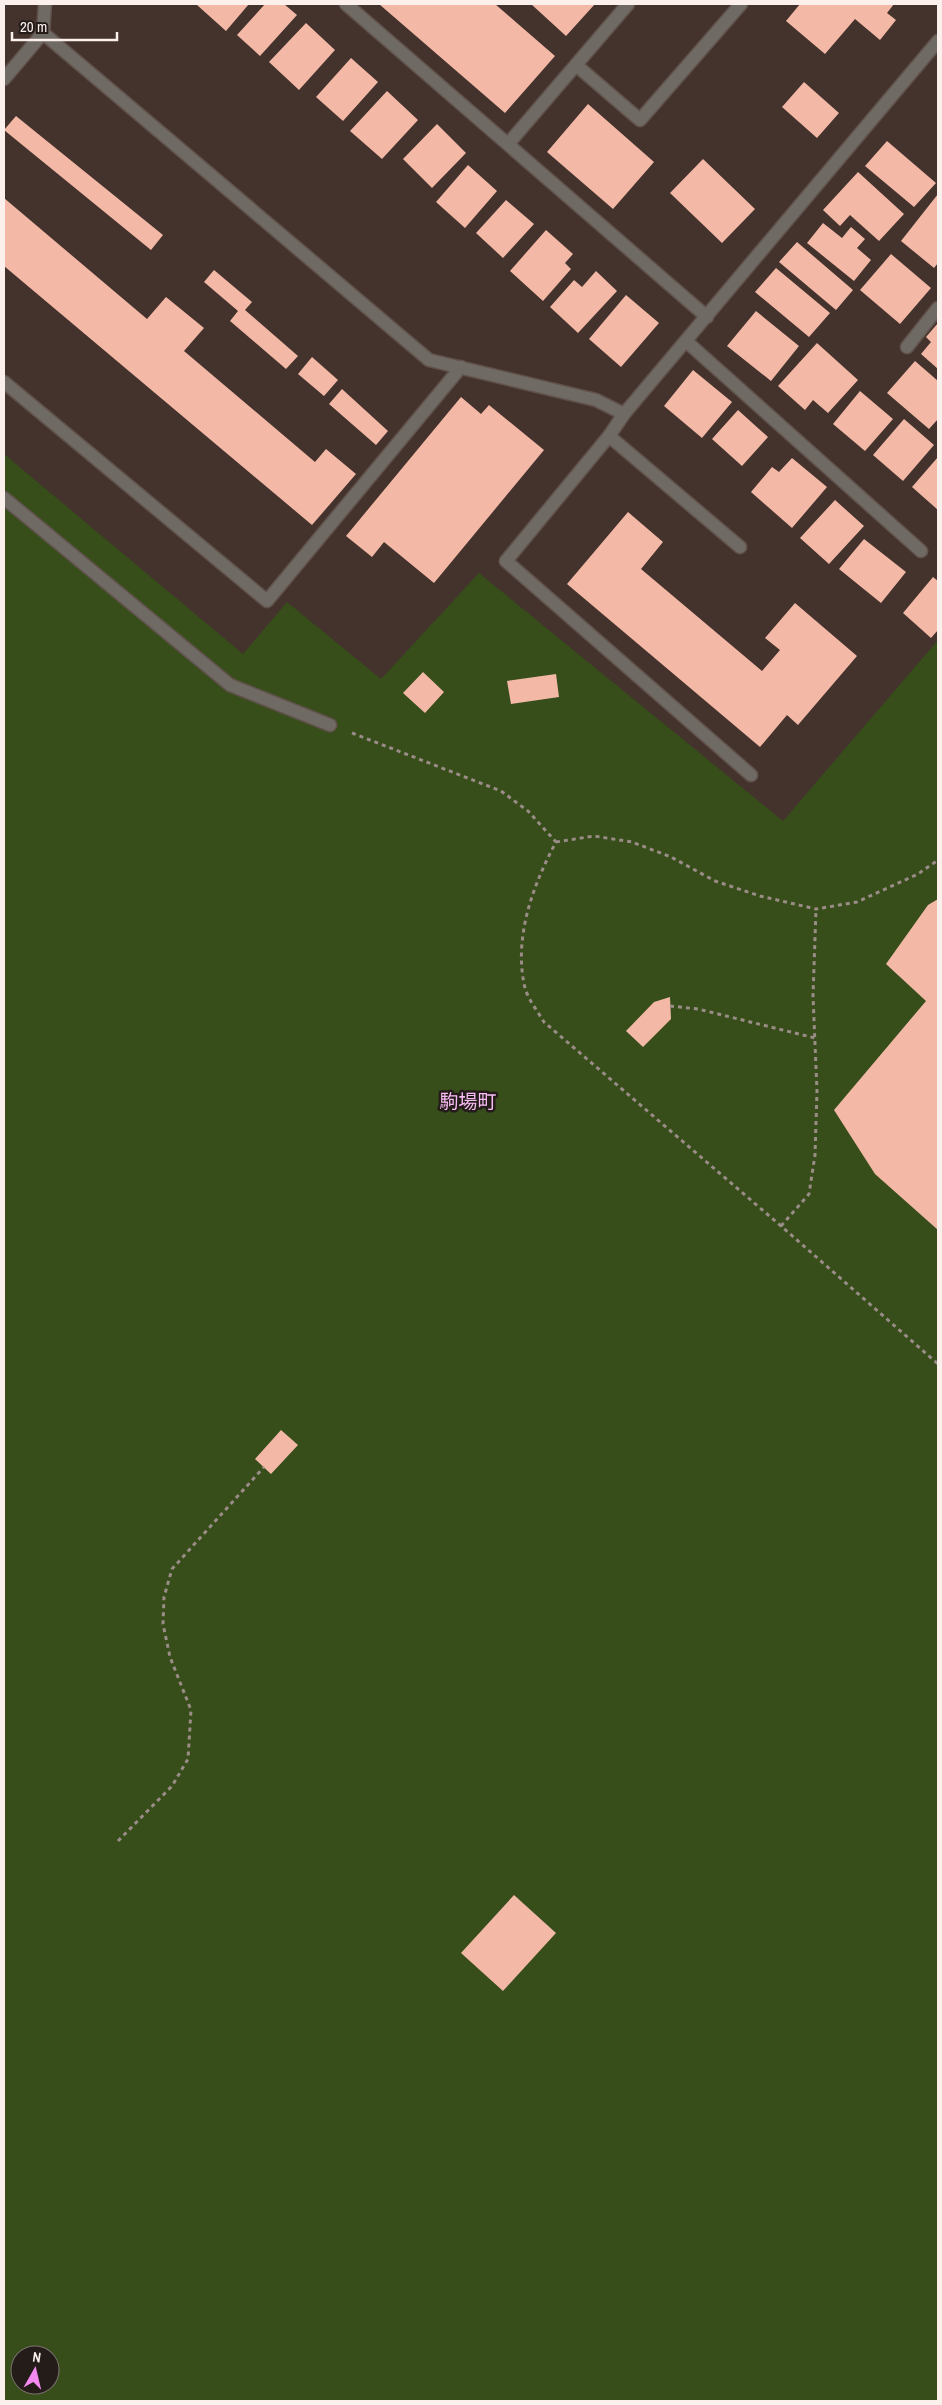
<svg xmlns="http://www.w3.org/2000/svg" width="942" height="2405" viewBox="0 0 942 2405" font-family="'Archivo Narrow','Noto Sans JP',sans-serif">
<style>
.green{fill:#374e1b;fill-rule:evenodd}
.building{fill:#f4b8a7}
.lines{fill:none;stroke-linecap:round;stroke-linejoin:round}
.lane-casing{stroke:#60514b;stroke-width:15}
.street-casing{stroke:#60514b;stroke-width:15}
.path{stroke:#9a8c87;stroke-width:3;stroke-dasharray:4 4;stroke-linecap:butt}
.lane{stroke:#706a64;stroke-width:12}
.street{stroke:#706a64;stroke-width:12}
.labels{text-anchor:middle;stroke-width:5;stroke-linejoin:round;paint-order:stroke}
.quarter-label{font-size:19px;fill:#f9bdf5;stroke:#241c19}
</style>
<rect width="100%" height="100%" fill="#43332c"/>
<!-- green -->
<path class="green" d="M4 454 243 654 287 602 381 679 479 573 783 821 938 640V2401H4ZM20 2355H50V2385H20Z"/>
<!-- building -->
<path class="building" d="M198 4H249L226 31 197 5Z
M265 4H284L297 15 260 56 237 35Z
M379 4H495L555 56 505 113Z
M531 4H595L566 36Z
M800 4H894L887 13 896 20 880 40 855 19 825 54 786 21Z
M306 23 335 50 299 90 269 62Z
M351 58 378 82 343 121 316 97Z
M804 82 839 113 817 138 782 107Z
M387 91 418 120 382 159 350 131Z
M588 104 654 162 613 209 547 152Z
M16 116 163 235 151 250 4 130Z
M437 124 466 153 432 188 403 159Z
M887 141 936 183 914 207 865 166Z
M703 159 755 209 722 243 670 193Z
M468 165 497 191 465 228 436 202Z
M858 172 904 214 879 241 850 215 840 226 823 210Z
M938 194V263L934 268 901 241Z
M4 198 147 319 166 297 204 328 184 351 315 462 326 449 356 474 312 525 4 266Z
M506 200 534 224 503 258 476 233Z
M823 223 842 238 851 227 865 239 857 248 871 260 854 281 807 243Z
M546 230 573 254 565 263 571 269 543 301 510 271Z
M797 242 853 290 836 310 779 262Z
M891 254 931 288 900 324 860 290Z
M776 268 830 313 809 337 755 292Z
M214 270 252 302 245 310 298 356 286 369 230 321 238 311 204 282Z
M596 271 617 291 578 333 550 307 574 280 582 287Z
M626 295 659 323 621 367 589 339Z
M756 311 799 346 771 381 727 346Z
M938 323V369L921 354 931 342 926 337Z
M817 343 858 380 828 413 813 400 805 410 778 386Z
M312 357 338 380 324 396 298 374Z
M915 361 938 381V419L929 429 887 393Z
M693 370 732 402 702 438 664 406Z
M342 389 388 431 376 445 329 404Z
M860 391 893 419 865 451 833 424Z
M461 397 481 414 489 405 544 450 434 583 384 542 372 557 346 536Z
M738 410 768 437 742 466 712 439Z
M904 419 934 445 903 481 873 455Z
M938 457V510L912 487Z
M792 458 827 487 792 528 751 492 772 467 779 472Z
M835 500 864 526 829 564 800 538Z
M628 512 663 542 641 569 762 671 780 650 765 638 795 603 857 656 798 725 787 715 760 747 567 584Z
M864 539 906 572 881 603 839 569Z
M933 577 938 581V630L931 638 903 613Z
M423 672 444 692 425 713 403 693Z
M556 674 559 697 511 704 507 681Z
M938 899V1230L875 1174 834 1110 926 1001 886 964 928 905Z
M670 997 671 1019 643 1047 626 1031 654 1002Z
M281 1430 298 1445 271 1474 255 1459Z
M514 1895 556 1933 503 1991 461 1953Z"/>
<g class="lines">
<defs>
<path id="lane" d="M576 65 640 120 741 4
M4 79 43 33
M508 144 628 4
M4 382 267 601 461 367
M609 436 740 547
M4 498 230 685 330 725
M506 561 751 775"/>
<path id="street" d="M45 4 43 33 429 360 596 400 624 414
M346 4 707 317
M687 342 921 551
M907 347 938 308
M506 561 609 436 624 414 938 41"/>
</defs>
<!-- lane casing -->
<use href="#lane" class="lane-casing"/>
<!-- street casing -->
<use href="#street" class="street-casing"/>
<!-- path -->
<path class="path" d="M352 733 501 791 528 811 556 842C533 885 513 938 525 988 528 999 538 1012 544 1022L781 1226 938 1364
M556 842 594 836 632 842 671 857 715 881 760 896 816 909 857 902 918 874 938 860
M670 1006 698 1009 815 1038
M781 1226 809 1194 815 1155 817 1091 813 996 816 909
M118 1841 172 1786 188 1759 191 1710 170 1657 163 1624 164 1597 172 1569 264 1467"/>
<!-- lane -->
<use href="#lane" class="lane"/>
<!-- street -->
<use href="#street" class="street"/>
</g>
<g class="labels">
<!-- quarter labels -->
<g class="quarter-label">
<text x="468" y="1108">駒場町</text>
</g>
</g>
<!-- border -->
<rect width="942" height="2405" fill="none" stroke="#fbf0ec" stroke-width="10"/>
<!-- north arrow -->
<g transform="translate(35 2370) rotate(8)"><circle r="24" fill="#241c19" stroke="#7a716d"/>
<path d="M0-4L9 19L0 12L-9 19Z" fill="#f489ef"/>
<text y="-8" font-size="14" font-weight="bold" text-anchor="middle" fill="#fbf0ec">N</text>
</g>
<!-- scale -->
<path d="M12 32v8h105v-8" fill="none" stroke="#fbf0ec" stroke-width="2.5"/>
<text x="20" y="32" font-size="15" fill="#fbf0ec" stroke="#241c19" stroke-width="4" paint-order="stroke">20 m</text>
</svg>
